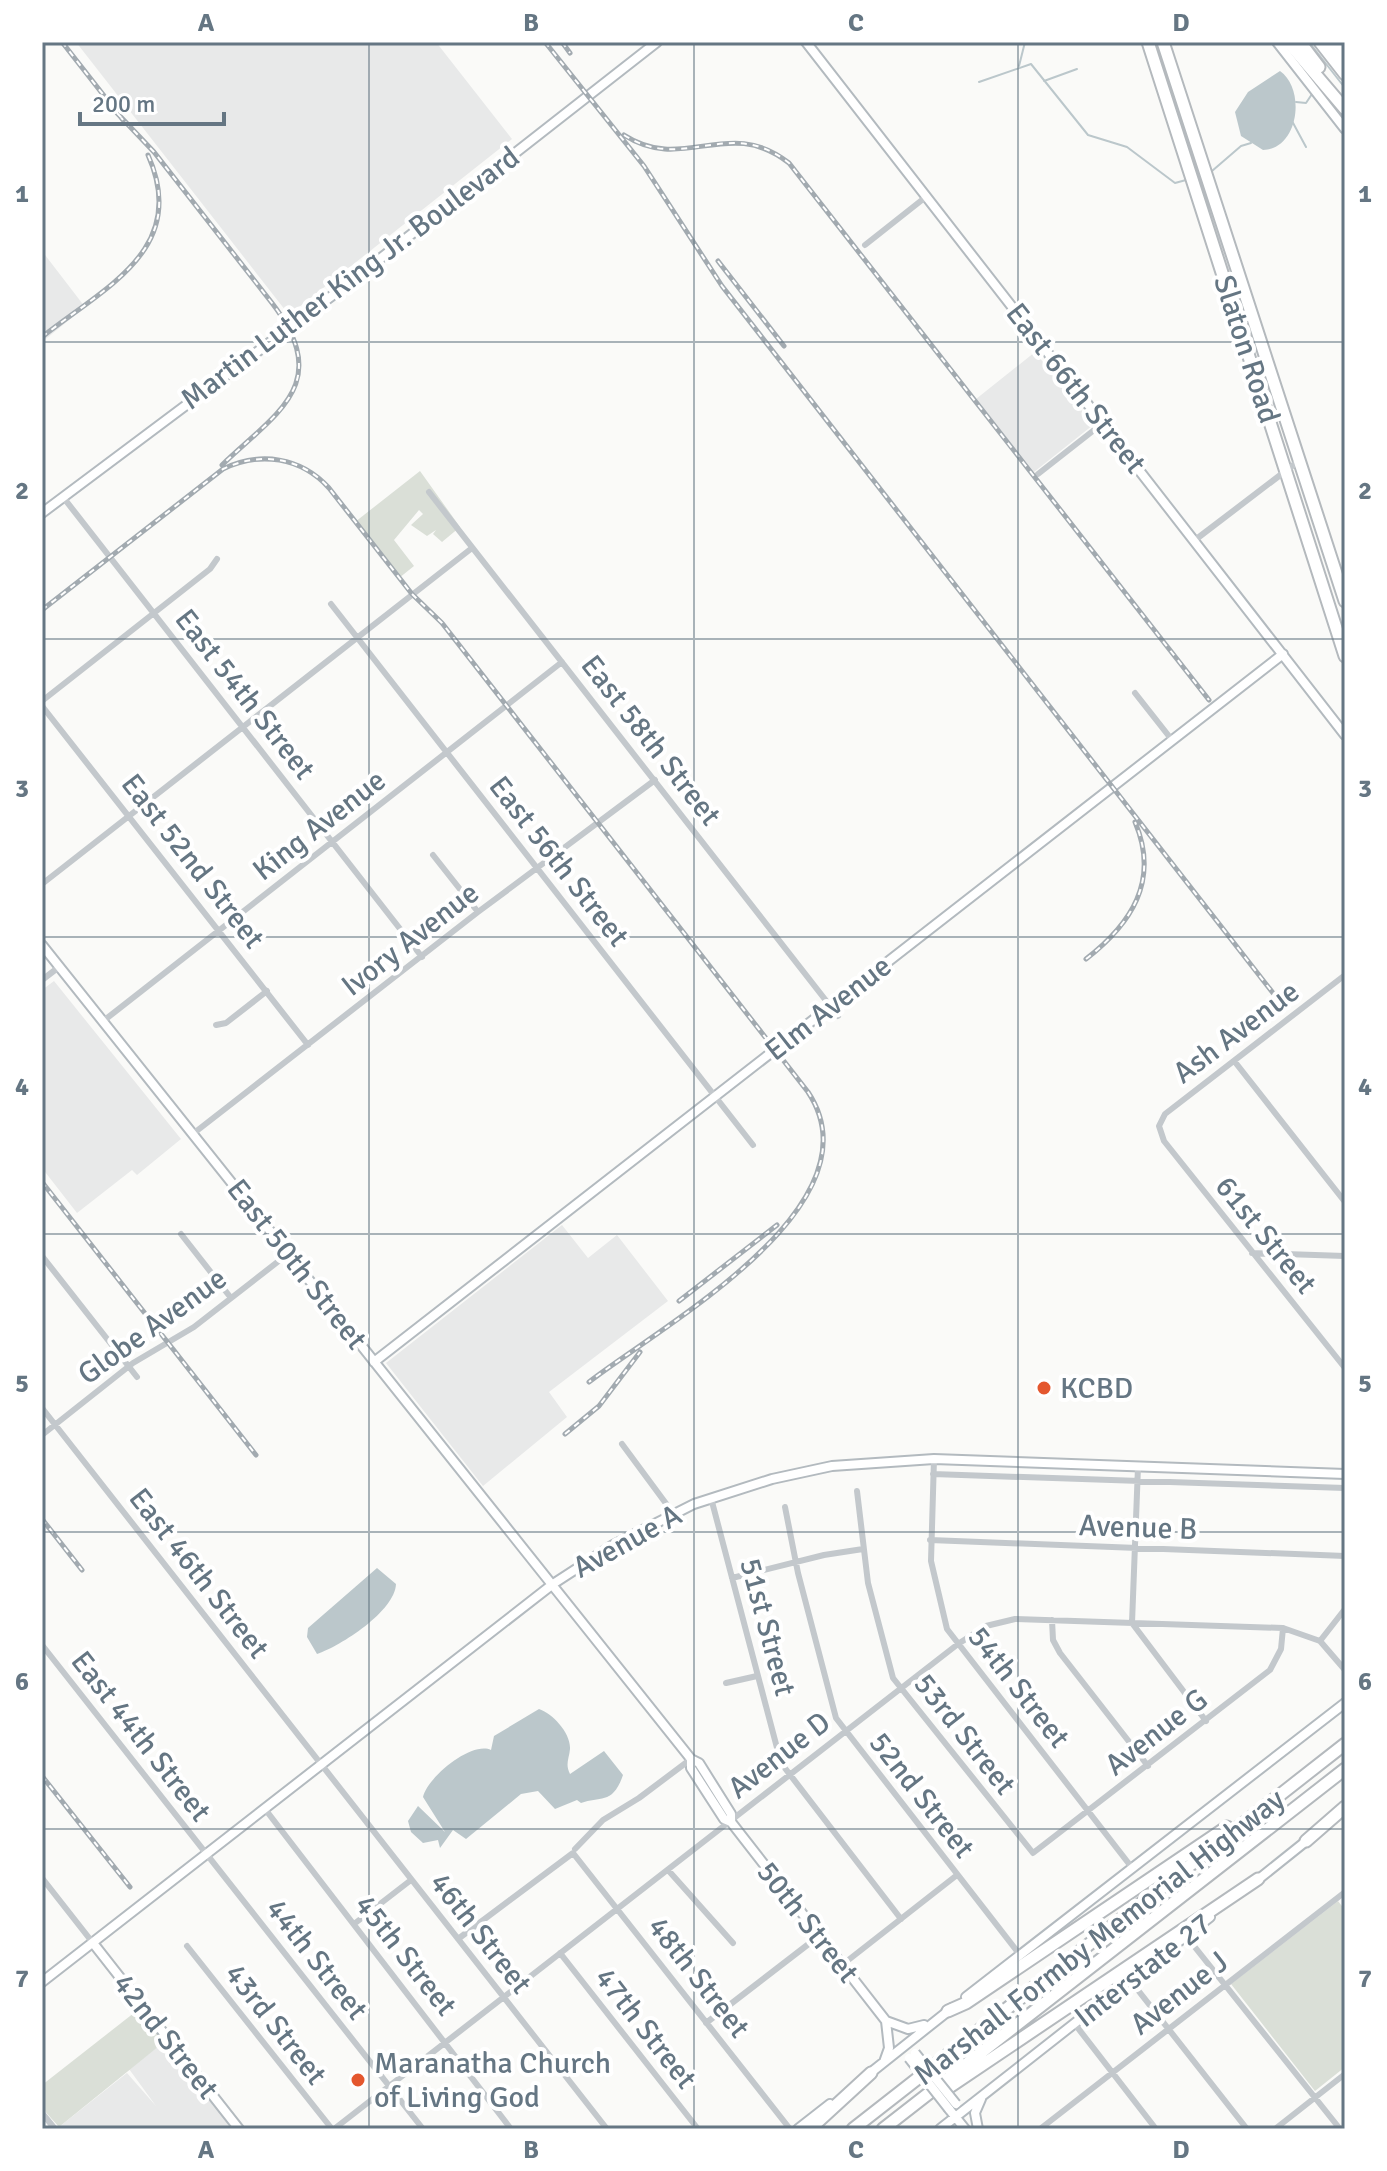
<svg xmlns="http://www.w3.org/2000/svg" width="1387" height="2171" viewBox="0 0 1387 2171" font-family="Signika,sans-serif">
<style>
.built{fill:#e8e9e9}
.green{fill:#dadfd7}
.water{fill:#bbc7cb}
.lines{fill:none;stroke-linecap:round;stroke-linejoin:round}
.stream{stroke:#bbc7cb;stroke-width:2}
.secondary-casing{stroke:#b3babf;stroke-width:12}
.highway-casing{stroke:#b4b9bd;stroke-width:15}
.street{stroke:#c3c8cc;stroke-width:6}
.secondary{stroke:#fff;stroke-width:8}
.highway{stroke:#fff;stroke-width:11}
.rail-casing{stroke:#a2aab0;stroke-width:5}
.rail{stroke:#fff;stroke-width:2;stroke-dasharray:6;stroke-linecap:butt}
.secondary-bridge-casing{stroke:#b3babf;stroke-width:12;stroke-linecap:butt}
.secondary-bridge{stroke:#fff;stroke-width:8}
.grid{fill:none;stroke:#657683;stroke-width:2;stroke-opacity:0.55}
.poi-dot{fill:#e4572e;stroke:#fff;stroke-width:3}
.labels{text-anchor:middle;stroke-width:8;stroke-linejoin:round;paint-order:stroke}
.street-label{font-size:30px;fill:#657683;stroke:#fff}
.poi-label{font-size:30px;fill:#657683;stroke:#fff;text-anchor:start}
.neatline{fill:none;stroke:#657683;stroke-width:3}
.grid-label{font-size:26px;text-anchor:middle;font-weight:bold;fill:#657683}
</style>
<rect width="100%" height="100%" fill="#fafaf8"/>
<!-- built -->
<path class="built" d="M76 42H436L512 139 289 315Z
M42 251 85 307 42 342Z
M1035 352 1093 425 1034 472 976 399Z
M54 981 181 1139 137 1175 132 1170 77 1213 42 1168V990Z
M562 1225 588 1258 617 1235 668 1301 549 1392 567 1417 483 1486 386 1363Z
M164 2042 233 2129 59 2127 127 2073 156 2106 129 2069Z"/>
<!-- green -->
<path class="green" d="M420 471 460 527 442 542 433 534 436 530 427 536 411 525 423 514 419 510 394 540 414 566 399 578 355 522Z
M1338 1901 1345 1910V2067L1315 2091 1231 1984Z
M139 2009 164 2042 59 2127 42 2108V2085Z"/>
<!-- water -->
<path class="water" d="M1280 71C1306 89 1299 149 1263 150L1241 136 1235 112 1248 92Z
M377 1568 396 1584C395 1611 341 1646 317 1654L307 1637 308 1628Z
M539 1709C552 1713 571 1733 570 1749 569 1759 565 1764 570 1774L604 1751 623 1775C613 1805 600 1796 581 1803L577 1800 555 1809 538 1791 521 1794 466 1839 453 1830 440 1848 438 1840 423 1843 411 1832 408 1821 418 1806 445 1832 423 1797C427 1778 471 1741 491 1750L494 1736Z"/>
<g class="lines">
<!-- stream -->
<path class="stream" d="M1309 42 1345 88
M1019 66 1025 42
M1044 81 1077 69
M979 82 1031 64 1088 135 1127 147 1175 183 1186 180
M1328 98 1345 119
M1296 102 1306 103 1312 94
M1292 121 1306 147
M1212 171 1241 146 1251 143"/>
<defs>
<path id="secondary" d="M806 42 1345 735
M1277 42 1345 129
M1343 42 1345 44
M42 513 349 283 657 42
M42 945 691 1759 699 1763 731 1814V1822
M374 1362 1283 654
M691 1759V1768L724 1819 731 1822 886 2021 908 2029 924 2025
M1255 1882 1310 1838
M93 1943 239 2129
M42 1982 553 1584 613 1545 694 1504 772 1479 832 1466 934 1459 1345 1474
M966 1997 1345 1703
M884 2062 889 2048 886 2021
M869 2074 952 2008
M949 2109 965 2129
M798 2129 830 2104
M940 2129 1210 1917
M978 2129 975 2113 981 2099"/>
<path id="highway" d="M1148 42 1345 656
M1163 42 1345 601
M1288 42 1345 109
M1300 42 1319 67
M1320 42 1345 74
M1333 42 1345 61
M1306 1841 1345 1807
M948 2011 966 2003 1227 1827
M942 2092 1258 1879
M810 2129 871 2073
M853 2129 1345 1744
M883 2129 1345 1769"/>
</defs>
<!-- secondary casing -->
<use href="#secondary" class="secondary-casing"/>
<!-- highway casing -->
<use href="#highway" class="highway-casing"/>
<!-- street -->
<path class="street" d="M865 245 927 196
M1038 474 1103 423
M429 492 838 1016
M63 497 422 957
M1195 540 1300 460
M331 604 753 1145
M1135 693 1172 740
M42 701 210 569 217 559
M42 706 308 1045
M433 855 478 912
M42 884 472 548
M1345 975 1165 1114 1159 1126 1164 1141 1345 1368
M42 980 59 967
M102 1022 562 662
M216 1025 226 1023 267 991
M1235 1062 1345 1202
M194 1133 478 912 655 780
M181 1234 231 1298
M1252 1253 1345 1256
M42 1256 137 1377
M42 1408 607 2129
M42 1435 133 1363 194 1327 289 1253
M622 1444 673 1513
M934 1459 931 1561 947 1629 1133 1869
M1138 1467 1132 1623 1206 1721
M933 1474 1345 1488
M857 1491 868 1583 893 1678 1033 1853 1270 1670 1281 1649 1283 1628
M711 1498 781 1763 901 1919
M785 1507 798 1573 836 1718 1020 1955
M930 1540 1345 1556
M732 1578 824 1555 863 1549
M1052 1620 1053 1640 1060 1653 1148 1766
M1320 1641 1345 1609
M42 1645 423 2129
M726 1683 757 1676
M265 1809 511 2129
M575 1849 603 1820 639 1798 691 1759
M668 1870 733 1943
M42 1878 93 1943
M354 1924 411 1880
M1186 1936 1340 2129
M458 1939 573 1853 790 2129
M187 1946 332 2129
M560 1953 698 2129
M842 1965 957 1875
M1130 1980 1247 2129
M706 2023 819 1936
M1074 2023 1156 2129
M42 2113 55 2129
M334 2129 958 1644 986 1626 1015 1619 1283 1628 1320 1641 1345 1670
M1040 2129 1345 1892
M1275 2129 1345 2074"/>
<!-- secondary -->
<use href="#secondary" class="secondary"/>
<!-- highway -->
<use href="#highway" class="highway"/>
<defs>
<path id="rail" d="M62 42 123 120
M545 42 644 166 722 286 1273 993
M562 42 570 53
M117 113 154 152 272 303C334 384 277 412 222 465
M624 135C684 174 728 115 789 163L1209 700
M718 261 784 346
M42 337C105 287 190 249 148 155
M42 610 223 469C260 451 301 457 329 488L412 594 442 623 808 1092C883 1205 661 1326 589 1382
M1086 959C1131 924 1160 881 1135 822
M42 1182 256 1455
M679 1301 777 1225
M565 1434 599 1406 640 1352
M42 1519 82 1570
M42 1776 130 1887"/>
</defs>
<!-- rail casing -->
<use href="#rail" class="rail-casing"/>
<!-- rail -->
<use href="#rail" class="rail"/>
<defs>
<path id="secondary-bridge" d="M915 2053 956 2104
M909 2058 949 2109"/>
</defs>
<!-- secondary-bridge casing -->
<use href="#secondary-bridge" class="secondary-bridge-casing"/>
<!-- secondary-bridge -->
<use href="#secondary-bridge" class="secondary-bridge"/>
</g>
<!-- grid -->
<path class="grid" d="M369 42V2129M694 42V2129M1018 42V2129M42 342H1345M42 639H1345M42 937H1345M42 1234H1345M42 1532H1345M42 1829H1345"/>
<!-- markers -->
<g class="poi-dot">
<circle cx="1044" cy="1388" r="8"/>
<circle cx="358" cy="2080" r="8"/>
</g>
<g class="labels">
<!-- street labels -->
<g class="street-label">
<text transform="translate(350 278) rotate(-37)" y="10">Martin Luther King Jr. Boulevard</text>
<text transform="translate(1247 349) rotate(72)" y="10">Slaton Road</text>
<text transform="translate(1076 388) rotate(52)" y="10">East 66th Street</text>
<text transform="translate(245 694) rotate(52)" y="10">East 54th Street</text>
<text transform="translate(651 740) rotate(52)" y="10">East 58th Street</text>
<text transform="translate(319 825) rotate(-38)" y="10">King Avenue</text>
<text transform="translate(193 861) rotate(52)" y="10">East 52nd Street</text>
<text transform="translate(559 861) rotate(52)" y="10">East 56th Street</text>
<text transform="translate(410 939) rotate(-38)" y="10">Ivory Avenue</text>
<text transform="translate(828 1008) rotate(-38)" y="10">Elm Avenue</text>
<text transform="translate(1236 1032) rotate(-37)" y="10">Ash Avenue</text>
<text transform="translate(1266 1235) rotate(51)" y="10">61st Street</text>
<text transform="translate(297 1264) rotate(52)" y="10">East 50th Street</text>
<text transform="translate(152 1326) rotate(-36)" y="10">Globe Avenue</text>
<text transform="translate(1138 1527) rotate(2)" y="10">Avenue B</text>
<text transform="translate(627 1541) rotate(-29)" y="10">Avenue A</text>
<text transform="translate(199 1573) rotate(52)" y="10">East 46th Street</text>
<text transform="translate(768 1627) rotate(75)" y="10">51st Street</text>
<text transform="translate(1019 1687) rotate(52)" y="10">54th Street</text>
<text transform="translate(1156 1732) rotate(-38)" y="10">Avenue G</text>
<text transform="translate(965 1734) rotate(52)" y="10">53rd Street</text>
<text transform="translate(141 1736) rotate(52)" y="10">East 44th Street</text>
<text transform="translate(779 1755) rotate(-38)" y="10">Avenue D</text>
<text transform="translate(922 1795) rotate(52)" y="10">52nd Street</text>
<text transform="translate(808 1922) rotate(52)" y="10">50th Street</text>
<text transform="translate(481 1933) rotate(52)" y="10">46th Street</text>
<text transform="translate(1099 1937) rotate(-38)" y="10">Marshall Formby Memorial Highway</text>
<text transform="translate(406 1955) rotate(52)" y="10">45th Street</text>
<text transform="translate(317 1959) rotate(52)" y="10">44th Street</text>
<text transform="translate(1143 1970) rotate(-38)" y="10">Interstate 27</text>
<text transform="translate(699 1977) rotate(52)" y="10">48th Street</text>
<text transform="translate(1179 1993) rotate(-38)" y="10">Avenue J</text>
<text transform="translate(276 2024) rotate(52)" y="10">43rd Street</text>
<text transform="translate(646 2028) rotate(52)" y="10">47th Street</text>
<text transform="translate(166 2036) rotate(52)" y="10">42nd Street</text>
</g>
<!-- poi labels -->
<g class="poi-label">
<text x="1060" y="1398">KCBD</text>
<text x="374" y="2073">Maranatha Church<tspan x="374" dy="34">of Living God</tspan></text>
</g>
</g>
<!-- border -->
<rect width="1387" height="2171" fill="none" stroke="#ffffff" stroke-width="88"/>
<!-- scale -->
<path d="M80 112v12h144v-12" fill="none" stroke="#657683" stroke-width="4"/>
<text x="92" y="112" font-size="24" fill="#657683" stroke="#ffffff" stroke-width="6" paint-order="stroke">200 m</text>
<rect x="44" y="44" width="1299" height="2083" class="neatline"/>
<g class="grid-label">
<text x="206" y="31">A</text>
<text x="531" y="31">B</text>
<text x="856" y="31">C</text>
<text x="1181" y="31">D</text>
<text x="22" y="202">1</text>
<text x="1365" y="202">1</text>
<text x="22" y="499">2</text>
<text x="1365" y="499">2</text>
<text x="22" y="797">3</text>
<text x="1365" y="797">3</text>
<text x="22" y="1095">4</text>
<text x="1365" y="1095">4</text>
<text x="22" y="1392">5</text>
<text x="1365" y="1392">5</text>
<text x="22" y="1690">6</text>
<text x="1365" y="1690">6</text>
<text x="22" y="1987">7</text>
<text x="1365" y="1987">7</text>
<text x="206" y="2158">A</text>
<text x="531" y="2158">B</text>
<text x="856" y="2158">C</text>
<text x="1181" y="2158">D</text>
</g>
</svg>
